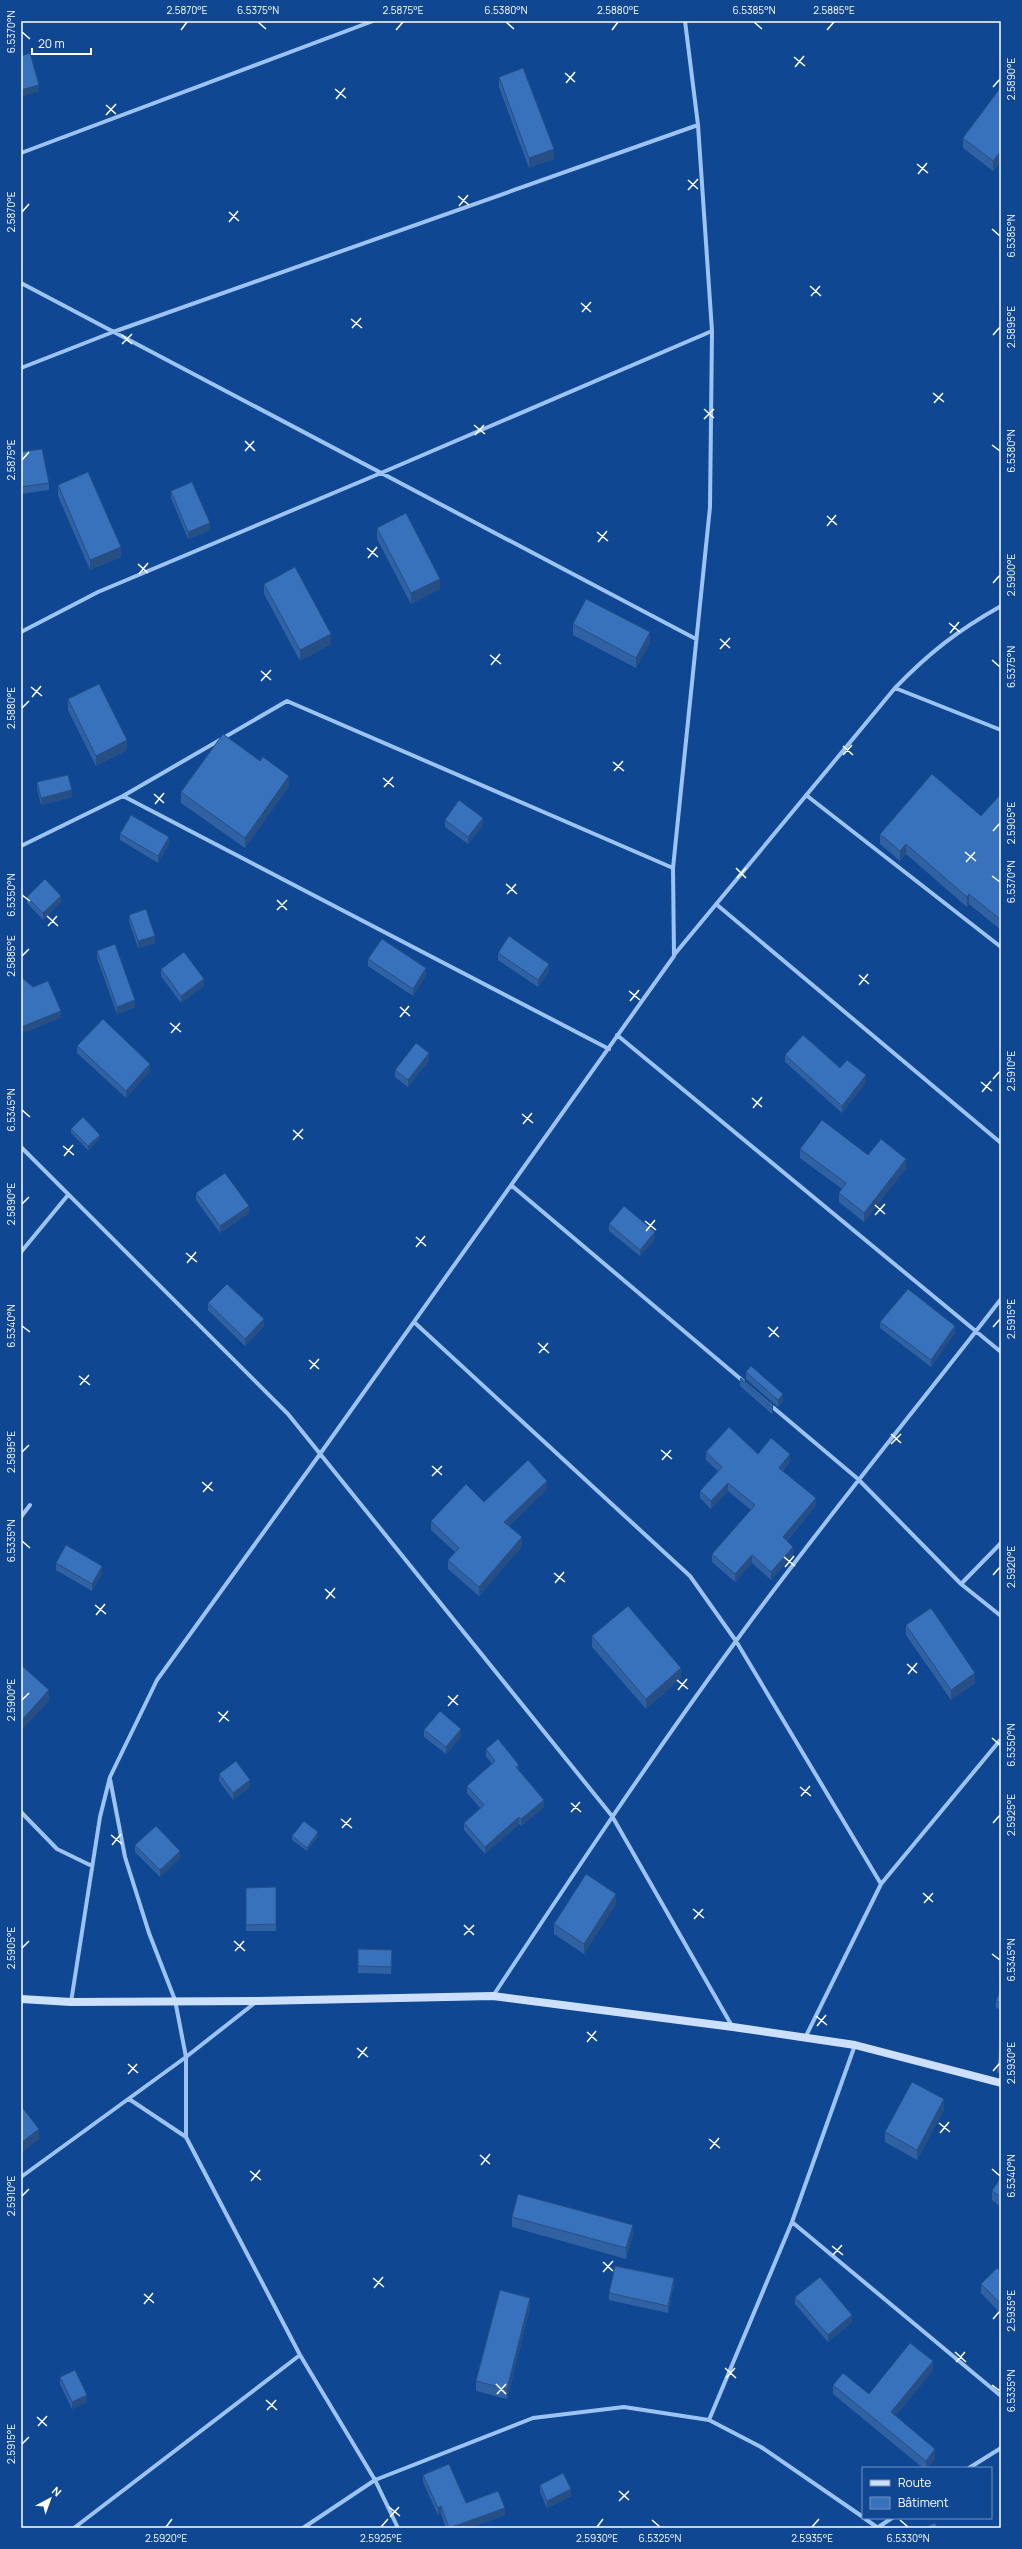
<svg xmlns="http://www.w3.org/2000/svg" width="1022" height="2549" viewBox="0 0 1022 2549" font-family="Manrope,sans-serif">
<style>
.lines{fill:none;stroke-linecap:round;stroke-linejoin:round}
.minor{stroke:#9cc3f3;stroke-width:4}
.secondary{stroke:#cce0fd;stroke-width:8}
.wall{fill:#3061a2}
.shaded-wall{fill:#274f84}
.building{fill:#3871bc;stroke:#274f84}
.ticks{fill:none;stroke:#fff;stroke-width:1.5}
.neatline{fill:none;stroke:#fff;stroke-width:1.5}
.ticks-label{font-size:10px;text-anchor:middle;fill:#fff}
</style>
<rect width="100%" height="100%" fill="#104793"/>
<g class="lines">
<!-- minor -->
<path class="minor" d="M21 153 373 21
M21 283 696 639
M21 368 113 332 698 125
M21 632 98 592 381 473 712 331
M895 688 1001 730
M806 795 1001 947
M123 796 609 1049
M21 846 123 796 287 701 673 868 710 507 712 331 698 125 685 21
M716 904 1001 1143
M674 955 895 688C930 652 957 631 1001 606
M617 1035 1001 1352
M21 1147 288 1414 612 1816 732 2026
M511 1185 743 1381
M21 1252 68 1195
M414 1322 690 1576 736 1641 881 1884
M769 1404 858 1479 961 1584 1001 1616
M21 1517 30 1505
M961 1584 1001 1543
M110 1779 125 1857 149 1933 175 2000 186 2057V2137L300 2355 375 2480 398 2528
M21 1812 57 1849 92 1866
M493 1996C572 1876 651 1757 736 1641 821 1524 913 1413 1001 1299
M71 2002 100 1817 110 1777 157 1680 320 1454 674 956 673 868
M805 2038 881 1884 1001 1739
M129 2099 186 2137
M21 2177 186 2057 256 2002
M792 2222 1001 2396
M709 2420 792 2222 855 2045
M969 2468 1001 2448
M864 2518 878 2528
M74 2528 300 2355
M303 2528 375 2480 533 2418 624 2407 709 2420 761 2447 863 2517
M877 2528 892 2518"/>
<!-- secondary -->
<path class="secondary" d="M21 1999 71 2002 258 2001 493 1996 733 2027 855 2045 1001 2083"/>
</g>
<!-- wall -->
<path class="wall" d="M499 77 554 159 529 168 499 87Z
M1001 87V161L993 171 963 148V138Z
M21 452 49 483V490L21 494Z
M58 485 121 557 90 570 58 496Z
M171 491 210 530 188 539 171 498Z
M377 528 440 589 411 604 377 539Z
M264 584 331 644 300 661 264 594Z
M573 624 650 643 636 668 573 635Z
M68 699 127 750 96 766 68 710Z
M260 761 289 786 245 848 181 803V792Z
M37 782 72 797 41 805 37 789Z
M1001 794V930L969 904 967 907 906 854 900 861 880 844V834L981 816Z
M445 820 483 825 468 844 445 827Z
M120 834 169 844 158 863 120 840Z
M27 897 61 902 43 920 27 903Z
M129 915 155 943 138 948 129 921Z
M97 951 135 1007 117 1014 97 958Z
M498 953 549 971 538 987 498 960Z
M368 959 426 975 413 996 368 966Z
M161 969 204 986 181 1003 161 976Z
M77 1046 150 1071 126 1098 77 1053Z
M785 1055 840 1068 866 1082 842 1113 785 1062Z
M429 1060 408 1087 395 1077V1070Z
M71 1129 100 1138 88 1150 71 1133Z
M800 1149 868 1155 906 1168 864 1222 839 1202V1193L842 1189 800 1158Z
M196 1193 249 1213 220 1233 196 1200Z
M609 1224 655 1239 640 1256 609 1231Z
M208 1303 264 1326 245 1346 208 1310Z
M880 1322 955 1333 931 1367 880 1328Z
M746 1372 783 1401 778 1407 746 1379Z
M740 1379 773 1405V1412L772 1414 740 1386Z
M706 1452 758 1454 790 1461 783 1471 816 1505 787 1541 793 1554 771 1580 752 1563 735 1582 712 1562V1554L751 1510 728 1491 711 1509 700 1498V1491L718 1471 706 1460Z
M547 1489 509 1526 522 1546 479 1596 448 1569V1560L455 1552 431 1530V1521L484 1502Z
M56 1563 102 1573 92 1591 56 1570Z
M906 1625 975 1683 951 1700 906 1635Z
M592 1636 681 1678 646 1709 592 1647Z
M424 1730 461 1736 446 1754 424 1737Z
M486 1749 519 1771 544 1807 521 1826 519 1824 485 1854 464 1830V1823L481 1809 467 1793V1786L492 1764 486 1756Z
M219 1774 250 1787 233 1800 219 1781Z
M292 1836H318L307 1851 292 1840Z
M135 1845 180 1858 160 1877 135 1852Z
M276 1887V1931H246V1888Z
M616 1904 584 1954 554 1934V1924Z
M358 1949 392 1957 391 1974 358 1973Z
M1001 1989V2010L996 2008V2001Z
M1001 2044V2073H997V2066Z
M944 2110 917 2160 885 2142V2132Z
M1001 2177V2207L992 2200V2191Z
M512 2217 633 2235 626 2259 512 2227Z
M1001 2272V2314L981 2293V2284Z
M674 2285 668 2313 609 2300V2293Z
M795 2297 852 2322 828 2342 795 2304Z
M530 2308 507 2399 476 2391V2381Z
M933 2370 895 2416 935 2458 927 2468H923L833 2394V2385L869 2394Z
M60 2377 87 2402 72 2409 60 2384Z
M423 2475 466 2503 505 2515 469 2528H446L441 2513 438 2515 423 2482Z
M540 2485 571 2496 547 2508 540 2492Z"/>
<!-- shaded-wall -->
<path class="shaded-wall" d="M39 85V92L21 97V90Z
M554 149V159L529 168V158Z
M1001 151V161L993 171V161Z
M210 523V530L188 539V532Z
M121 547V557L90 570V560Z
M440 579V589L411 604V593Z
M650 632V643L636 668V658Z
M331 634V644L300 661V650Z
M127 740V750L96 766V756Z
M289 776V786L245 848V838Z
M72 790V797L41 805V798Z
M483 818V825L468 844V837Z
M169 837V844L158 863V856Z
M906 844V854L900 861V851Z
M969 894V904L967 907V897Z
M61 896V902L43 920V913Z
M155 936V943L138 948V941Z
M549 964V971L538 987V980Z
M426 968V975L413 996V989Z
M204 979V986L181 1003V996Z
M135 1000V1007L117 1014V1007Z
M61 1011V1018L21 1034V1027Z
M429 1053V1060L408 1087V1080Z
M150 1064V1071L126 1098V1091Z
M866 1075V1082L842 1113V1106Z
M100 1135V1138L88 1150V1146Z
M906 1159V1168L864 1222V1213Z
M249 1206V1213L220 1233V1226Z
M655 1232V1239L640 1256V1250Z
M264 1319V1326L245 1346V1339Z
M955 1326V1333L931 1367V1360Z
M783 1394V1401L778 1407V1400Z
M773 1405V1412L772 1414V1407Z
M790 1454V1461L779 1475V1468Z
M547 1481V1489L504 1531V1522Z
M728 1483V1491L711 1509V1501Z
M816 1498V1505L783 1545V1537Z
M522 1537V1546L479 1596V1587Z
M793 1547V1554L771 1580V1572Z
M752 1555V1563L735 1582V1574Z
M102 1566V1573L92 1591V1584Z
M681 1668V1678L646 1709V1699Z
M975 1673V1683L951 1700V1690Z
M49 1690V1701L21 1731V1721Z
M461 1729V1736L446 1754V1747Z
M519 1765V1772L516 1767Z
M250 1780V1787L233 1800V1793Z
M544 1800V1807L521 1826V1819Z
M519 1817V1824L485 1854V1847Z
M318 1832V1836L307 1851V1848Z
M180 1851V1858L160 1877V1870Z
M616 1894V1904L584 1954V1944Z
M944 2099V2110L917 2160V2150Z
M39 2129V2139L21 2153V2143Z
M633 2225V2235L626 2259V2248Z
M674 2278V2285L668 2313V2306Z
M530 2298V2308L507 2399V2389Z
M852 2315V2322L828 2342V2335Z
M933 2361V2370L891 2421V2412Z
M87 2395V2402L72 2409V2402Z
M935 2449V2458L927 2468H926V2461Z
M571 2489V2496L547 2508V2501Z
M441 2506V2513L438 2515V2508Z
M505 2508V2515L469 2528H450Z"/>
<!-- building -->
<path class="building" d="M30 53 39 85 21 90V56Z
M523 68 554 149 529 158 499 77Z
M1001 87V151L993 161 963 138Z
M42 449 49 483 21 487V452Z
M88 472 121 547 90 560 58 485Z
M192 482 210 523 188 532 171 491Z
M406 513 440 579 411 593 377 528Z
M295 567 331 634 300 650 264 584Z
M586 599 650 632 636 658 573 624Z
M99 684 127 740 96 756 68 699Z
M223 734 260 761 263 757 289 776 245 838 181 792Z
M932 774 981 816 1001 794V920L969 894 967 897 906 844 900 851 880 834Z
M68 775 72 790 41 798 37 782Z
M459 800 483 818 468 837 445 820Z
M131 815 169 837 158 856 120 834Z
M45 879 61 896 43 913 27 897Z
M146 909 155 936 138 941 129 915Z
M509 936 549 964 538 980 498 953Z
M382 939 426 968 413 989 368 959Z
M115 944 135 1000 117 1007 97 951Z
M184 952 204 979 181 996 161 969Z
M21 977 33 987 48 981 61 1011 21 1027Z
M103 1019 150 1064 126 1091 77 1046Z
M803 1035 840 1068 847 1060 866 1075 842 1106 785 1055Z
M416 1043 429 1053 408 1080 395 1070Z
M83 1117 100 1135 88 1146 71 1129Z
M822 1120 868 1155 881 1139 906 1159 864 1213 839 1193 846 1183 800 1149Z
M225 1173 249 1206 220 1226 196 1193Z
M624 1206 655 1232 640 1250 609 1224Z
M227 1284 264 1319 245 1339 208 1303Z
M908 1289 955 1326 931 1360 880 1322Z
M751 1366 783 1394 778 1400 746 1372Z
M741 1378 773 1405 772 1407 740 1379Z
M729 1427 758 1454 771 1438 790 1454 779 1468 816 1498 783 1537 793 1547 771 1572 752 1555 735 1574 712 1554 755 1505 728 1483 711 1501 700 1491 722 1467 706 1452Z
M528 1460 547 1481 504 1522 522 1537 479 1587 448 1560 459 1548 431 1521 466 1484 484 1502Z
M66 1545 102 1566 92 1584 56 1563Z
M628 1606 681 1668 646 1699 592 1636Z
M931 1608 975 1673 951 1690 906 1625Z
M21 1665 49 1690 21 1721Z
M440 1711 461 1729 446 1747 424 1730Z
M498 1739 519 1765 516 1767 544 1800 521 1819 519 1817 485 1847 464 1823 484 1805 467 1786 495 1761 486 1749Z
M236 1761 250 1780 233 1793 219 1774Z
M304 1821 318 1832 307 1848 292 1836Z
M156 1826 180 1851 160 1870 135 1845Z
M586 1874 616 1894 584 1944 554 1924Z
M276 1887V1924L246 1925V1888Z
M358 1949 392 1950 391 1967 358 1966Z
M1001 1989V2003L996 2001Z
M1000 2044H1001V2066H997Z
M912 2082 944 2099 917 2150 885 2132Z
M21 2106 39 2129 21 2143Z
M1001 2177V2197L992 2191Z
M518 2194 633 2225 626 2248 512 2217Z
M615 2266 674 2278 668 2306 609 2293Z
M997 2268 1001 2272V2304L981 2284Z
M820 2277 852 2315 828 2335 795 2297Z
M500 2290 530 2298 507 2389 476 2381Z
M910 2343 933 2361 891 2412 935 2449 926 2461 833 2385 843 2373 869 2394Z
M75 2370 87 2395 72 2402 60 2377Z
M449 2464 466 2503 498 2491 505 2508 449 2528 441 2506 438 2508 423 2475Z
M563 2473 571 2489 547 2501 540 2485Z
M935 2523 937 2528H924Z"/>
<!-- ticks -->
<path class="ticks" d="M258 22 266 29M506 22 514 29M754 22 762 29M181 30 187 22M396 30 403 22M612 30 618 22M827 30 834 22M22 32 30 39M794 57 805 66M795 67 804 56M565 73 575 82M566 83 575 72M993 87 1000 79M335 89 346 98M336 99 345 88M106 105 116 114M106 115 116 104M917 164 928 173M918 174 927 163M688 180 698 189M688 190 698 179M458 196 469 205M459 206 468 195M22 212 29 204M229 212 239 221M229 222 238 211M992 229 1000 236M810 286 821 296M811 296 820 286M581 303 591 312M582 312 591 302M351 319 362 328M352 328 361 318M122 335 132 344M993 335 1000 327M122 344 132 334M933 393 944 402M934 403 943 393M704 409 714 418M704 419 714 409M474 425 485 434M475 435 484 425M245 441 255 451M992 445 1000 451M245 451 254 441M22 460 29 452M827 516 837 525M827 526 836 515M597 532 608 541M598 542 607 531M367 548 378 557M368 558 377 547M138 564 148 573M139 574 148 563M993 583 1000 575M949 623 960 632M950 633 959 622M720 639 730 648M720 649 730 638M490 655 501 664M992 660 1000 667M491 665 500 654M261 671 271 680M261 681 271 670M31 687 42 696M32 697 41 686M22 708 29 701M843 746 853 755M843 755 852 745M613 762 624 771M614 771 623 761M383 778 394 787M384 787 393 777M154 794 164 803M155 804 164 793M993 831 1000 823M965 852 976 861M966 862 975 852M736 868 746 878M992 876 1000 882M737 878 746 868M506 884 517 894M507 894 516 884M22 895 30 901M277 900 287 910M277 910 287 900M47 916 58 926M48 926 57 916M22 956 29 949M859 975 869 984M859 985 868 974M629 991 640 1000M630 1001 639 990M400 1007 410 1016M400 1017 409 1006M170 1023 181 1032M171 1033 180 1023M993 1079 1000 1071M981 1082 992 1091M982 1092 991 1081M752 1098 762 1107M753 1108 762 1097M22 1110 30 1117M522 1114 533 1123M523 1124 532 1113M293 1130 303 1139M293 1140 303 1129M63 1146 74 1155M64 1156 73 1145M22 1204 29 1197M875 1205 885 1214M875 1215 885 1204M645 1221 656 1230M646 1231 655 1220M416 1237 426 1246M416 1247 425 1236M186 1253 197 1262M187 1263 196 1252M22 1326 30 1332M768 1327 779 1337M993 1327 1000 1319M769 1337 778 1327M538 1343 549 1353M539 1353 548 1343M309 1360 319 1369M310 1369 319 1359M79 1376 90 1385M80 1385 89 1375M891 1434 901 1443M891 1444 901 1434M661 1450 672 1459M22 1452 29 1445M662 1460 671 1450M432 1466 442 1475M432 1476 442 1466M202 1482 213 1491M203 1492 212 1482M22 1541 30 1548M784 1557 795 1566M785 1567 794 1556M554 1573 565 1582M993 1575 1000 1567M555 1583 564 1572M325 1589 335 1598M326 1599 335 1588M95 1605 106 1614M96 1615 105 1604M907 1664 917 1673M908 1674 917 1663M677 1680 688 1689M678 1690 687 1679M448 1696 458 1705M22 1700 29 1693M448 1706 458 1695M218 1712 229 1721M219 1722 228 1711M992 1738 1000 1745M800 1787 811 1796M801 1796 810 1786M571 1803 581 1812M571 1812 580 1802M341 1819 352 1828M993 1823 1000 1815M342 1828 351 1818M111 1835 122 1844M112 1845 121 1834M923 1893 933 1902M924 1903 933 1893M693 1909 704 1918M694 1919 703 1909M464 1925 474 1935M464 1935 474 1925M234 1941 245 1951M22 1948 29 1941M235 1951 244 1941M992 1954 1000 1960M816 2016 827 2025M817 2026 826 2015M587 2032 597 2041M587 2042 596 2031M357 2048 368 2057M358 2058 367 2047M128 2064 138 2073M993 2071 1000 2063M128 2074 137 2064M939 2123 950 2132M940 2133 949 2122M709 2139 720 2148M710 2149 719 2138M480 2155 490 2164M481 2165 490 2154M992 2169 1000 2176M250 2171 261 2180M251 2181 260 2170M22 2196 29 2189M832 2246 843 2255M833 2255 842 2245M603 2262 613 2271M603 2272 613 2261M373 2278 384 2287M374 2288 383 2277M144 2294 154 2303M144 2304 153 2293M993 2319 1000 2311M955 2352 966 2362M956 2362 965 2352M725 2368 736 2378M726 2378 735 2368M496 2384 506 2394M992 2385 1000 2391M497 2394 506 2384M266 2400 277 2410M267 2410 276 2400M37 2417 47 2426M38 2426 47 2416M22 2444 29 2437M619 2491 629 2500M619 2501 629 2491M389 2507 400 2516M390 2517 399 2507M652 2520 660 2527M900 2520 908 2527M166 2527 172 2519M381 2527 388 2519M597 2527 603 2519M812 2527 819 2519"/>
<!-- border -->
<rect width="1022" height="2549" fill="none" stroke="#104793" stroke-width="44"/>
<!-- legend -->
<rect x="862" y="2467" width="130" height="52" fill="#104793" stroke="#7091be"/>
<rect x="870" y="2480" width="20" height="6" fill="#cce0fd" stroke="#7091be"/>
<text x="898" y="2487" font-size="12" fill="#ffffff">Route</text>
<rect x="870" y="2497" width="20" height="12" fill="#3871bc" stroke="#7091be"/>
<text x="898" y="2507" font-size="12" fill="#ffffff">Bâtiment</text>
<!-- north arrow -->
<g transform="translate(50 2499) rotate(41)" stroke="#104793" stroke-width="3" paint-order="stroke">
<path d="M0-3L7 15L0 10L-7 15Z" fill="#ffffff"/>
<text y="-6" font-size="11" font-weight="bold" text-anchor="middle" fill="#ffffff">N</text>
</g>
<!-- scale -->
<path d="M32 48v6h59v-6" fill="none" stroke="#ffffff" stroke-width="2"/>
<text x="38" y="48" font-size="12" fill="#ffffff" stroke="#104793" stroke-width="3" paint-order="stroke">20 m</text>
<rect x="22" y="22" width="978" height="2505" class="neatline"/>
<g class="ticks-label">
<text x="187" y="14">2.5870°E</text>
<text x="258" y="14">6.5375°N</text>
<text x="403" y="14">2.5875°E</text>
<text x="506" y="14">6.5380°N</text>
<text x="618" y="14">2.5880°E</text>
<text x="754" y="14">6.5385°N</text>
<text x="834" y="14">2.5885°E</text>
<text transform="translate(11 32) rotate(-90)" y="4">6.5370°N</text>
<text transform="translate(1011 79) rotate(-90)" y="4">2.5890°E</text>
<text transform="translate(11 212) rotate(-90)" y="4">2.5870°E</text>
<text transform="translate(1011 236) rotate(-90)" y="4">6.5385°N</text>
<text transform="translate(1011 327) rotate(-90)" y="4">2.5895°E</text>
<text transform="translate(1011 451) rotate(-90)" y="4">6.5380°N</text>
<text transform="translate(11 460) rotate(-90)" y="4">2.5875°E</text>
<text transform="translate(1011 575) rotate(-90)" y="4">2.5900°E</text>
<text transform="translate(1011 667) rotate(-90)" y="4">6.5375°N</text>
<text transform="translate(11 708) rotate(-90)" y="4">2.5880°E</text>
<text transform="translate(1011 823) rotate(-90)" y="4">2.5905°E</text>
<text transform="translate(1011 882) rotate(-90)" y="4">6.5370°N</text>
<text transform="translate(11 895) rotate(-90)" y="4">6.5350°N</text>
<text transform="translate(11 956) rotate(-90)" y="4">2.5885°E</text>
<text transform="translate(1011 1071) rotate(-90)" y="4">2.5910°E</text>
<text transform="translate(11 1110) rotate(-90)" y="4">6.5345°N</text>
<text transform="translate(11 1204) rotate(-90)" y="4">2.5890°E</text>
<text transform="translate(1011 1319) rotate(-90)" y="4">2.5915°E</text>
<text transform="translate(11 1326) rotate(-90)" y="4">6.5340°N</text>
<text transform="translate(11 1452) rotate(-90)" y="4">2.5895°E</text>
<text transform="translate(11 1541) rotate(-90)" y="4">6.5335°N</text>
<text transform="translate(1011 1567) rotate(-90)" y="4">2.5920°E</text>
<text transform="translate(11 1700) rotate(-90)" y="4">2.5900°E</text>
<text transform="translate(1011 1745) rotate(-90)" y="4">6.5350°N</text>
<text transform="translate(1011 1815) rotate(-90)" y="4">2.5925°E</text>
<text transform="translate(11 1948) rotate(-90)" y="4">2.5905°E</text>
<text transform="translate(1011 1960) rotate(-90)" y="4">6.5345°N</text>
<text transform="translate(1011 2063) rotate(-90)" y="4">2.5930°E</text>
<text transform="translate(1011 2176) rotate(-90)" y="4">6.5340°N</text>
<text transform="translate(11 2196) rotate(-90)" y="4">2.5910°E</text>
<text transform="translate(1011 2311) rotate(-90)" y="4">2.5935°E</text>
<text transform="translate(1011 2391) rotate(-90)" y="4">6.5335°N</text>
<text transform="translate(11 2444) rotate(-90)" y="4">2.5915°E</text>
<text x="166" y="2542">2.5920°E</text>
<text x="381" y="2542">2.5925°E</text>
<text x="597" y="2542">2.5930°E</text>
<text x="660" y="2542">6.5325°N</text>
<text x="812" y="2542">2.5935°E</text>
<text x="908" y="2542">6.5330°N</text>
</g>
</svg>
